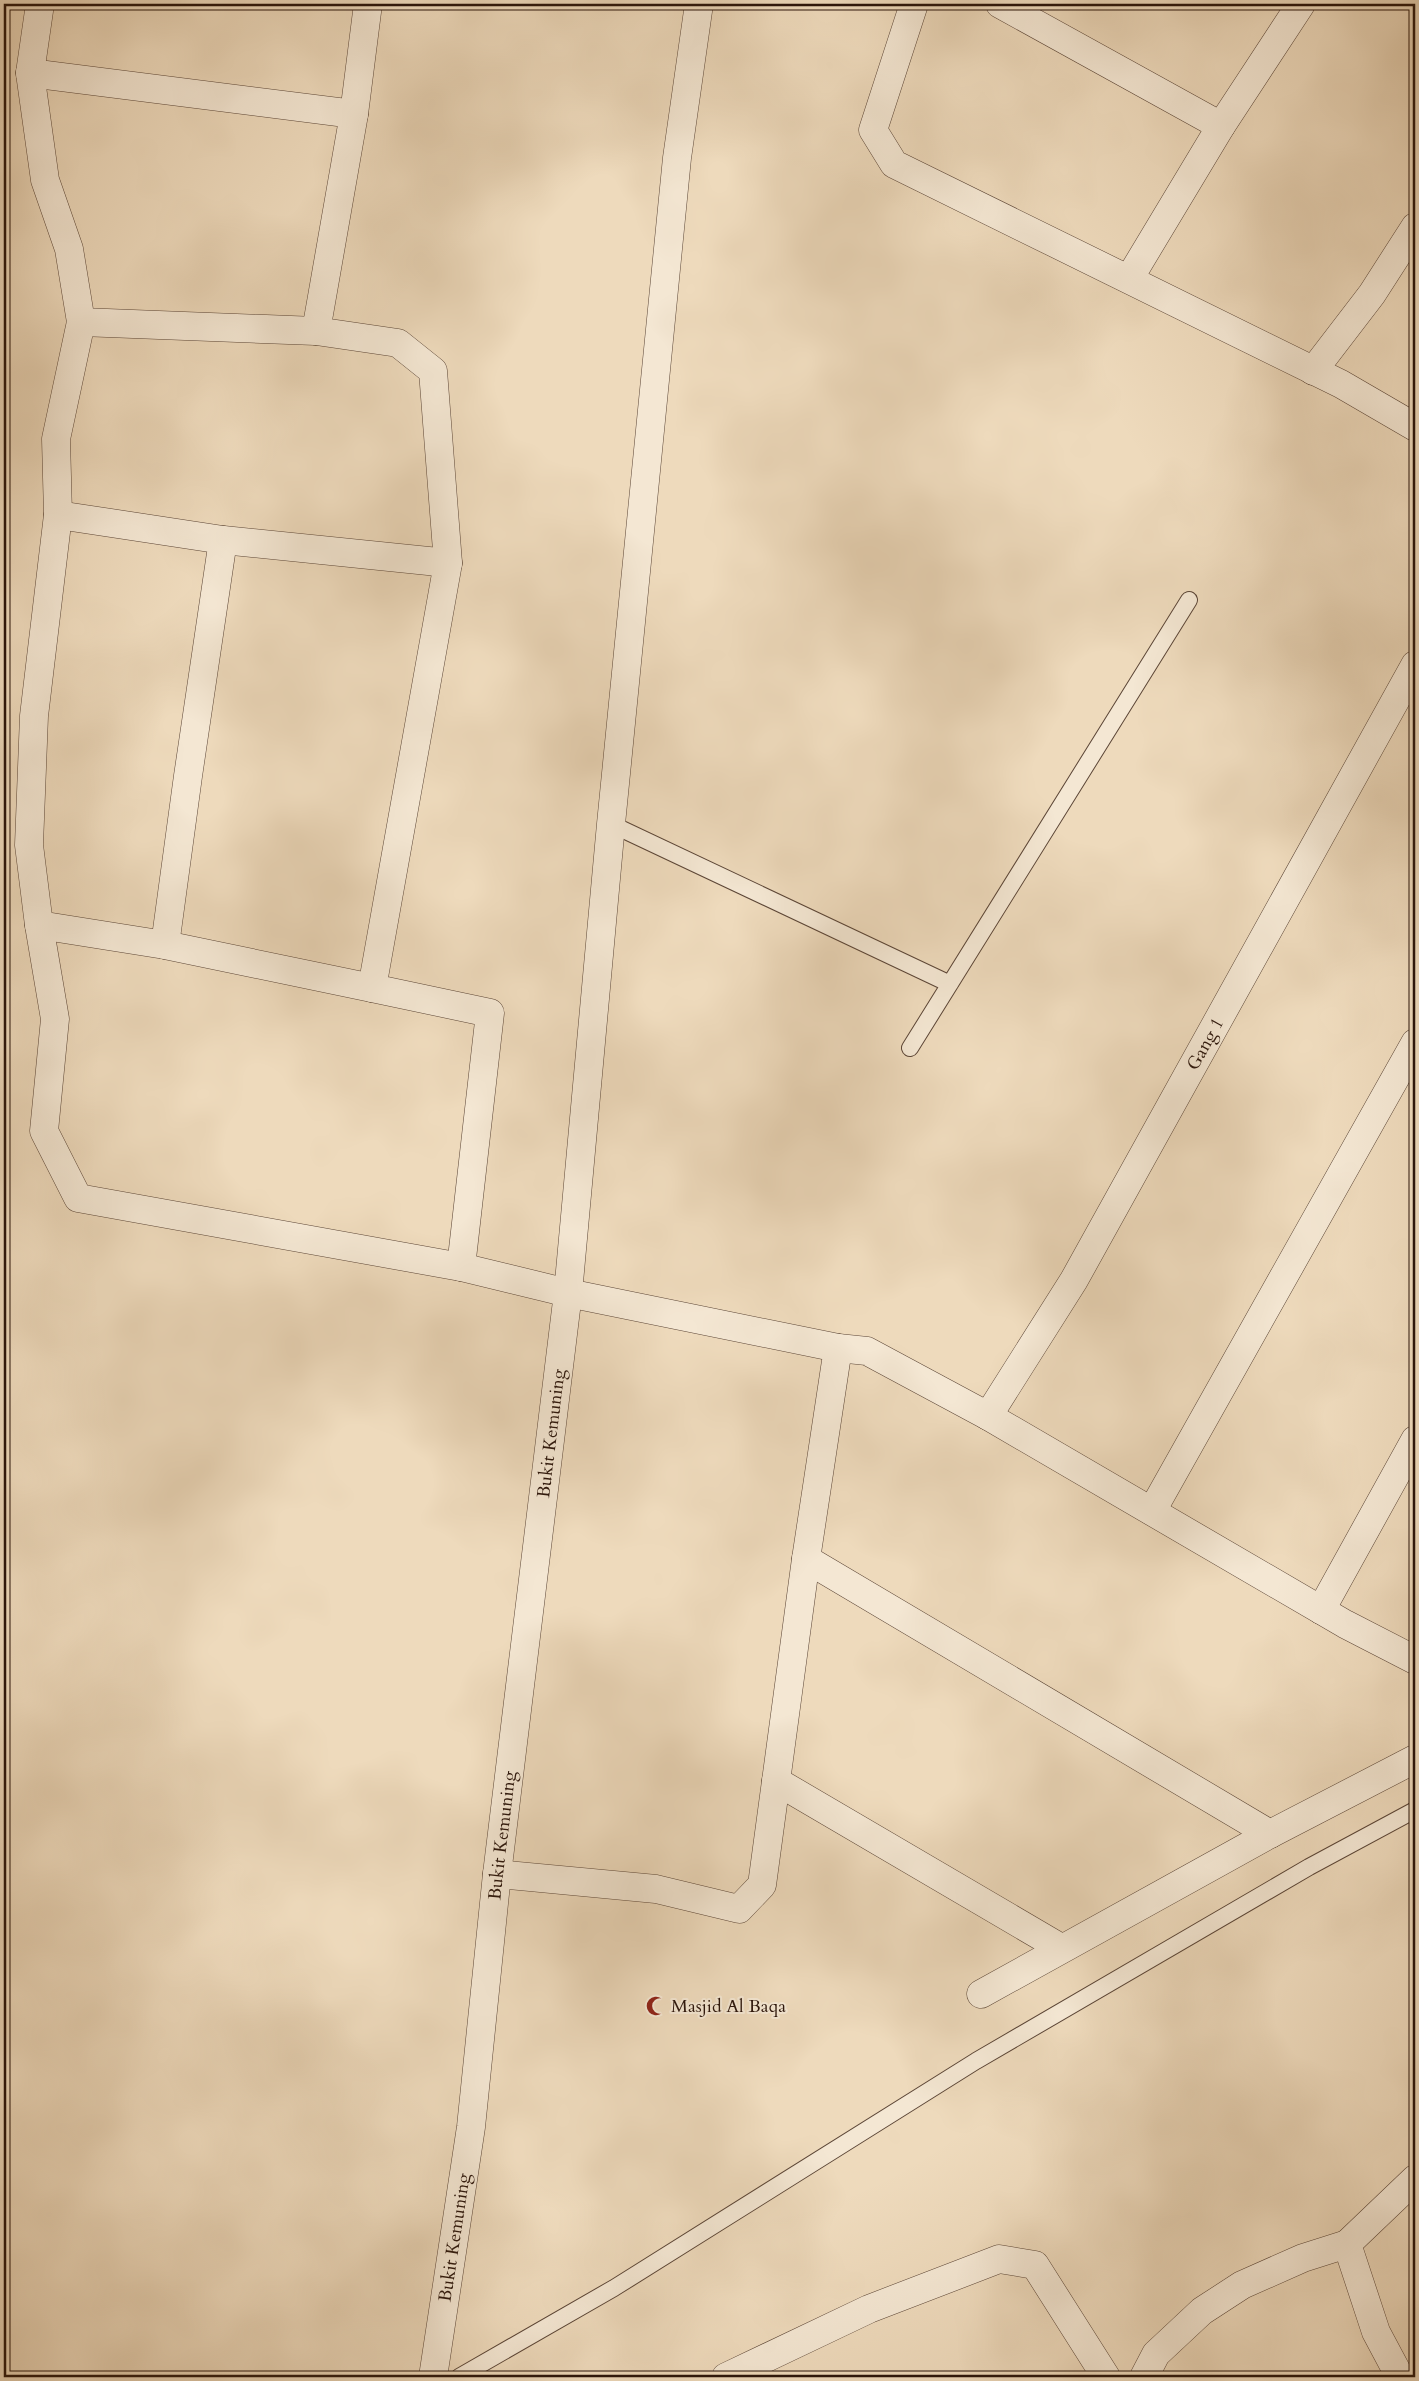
<svg xmlns="http://www.w3.org/2000/svg" width="1419" height="2381" viewBox="0 0 1419 2381" font-family="Cardo,serif">
<style>
.lines{fill:none;stroke-linecap:round;stroke-linejoin:round}
.lane-casing{stroke:#5c4637;stroke-width:18}
.street-casing{stroke:#5c4637;stroke-width:29}
.lane{stroke:#f4e7d3;stroke-width:16}
.street{stroke:#f4e7d3;stroke-width:28}
.labels{text-anchor:middle;stroke-width:4;stroke-linejoin:round;paint-order:stroke}
.street-label{font-size:18px;fill:#2b150b;stroke:#f4e7d3}
.poi-label{font-size:18px;fill:#2b150b;stroke:#f4e7d3;text-anchor:start}
</style>
<rect width="100%" height="100%" fill="#eedabc"/>
<filter id="stains"><feTurbulence type="fractalNoise" baseFrequency=".004" numOctaves="4"/><feColorMatrix values="0 0 0 0 .2 0 0 0 0 .09 0 0 0 0 .02 0 0 0 .5 -.17"/></filter>
<radialGradient id="worn" r=".72"><stop offset=".6" stop-color="#630" stop-opacity="0"/><stop offset="1" stop-color="#630" stop-opacity=".3"/></radialGradient>
<g class="lines">
<defs>
<path id="lane" d="M611 824 950 984
M910 1048 1189 600
M459 2377 614 2288 976 2061 1309 1867 1415 1810"/>
<g id="street">
<path d="M40 4 30 73 45 180 69 249 81 322 316 331"/>
<path d="M368 4 354 114 316 331 398 343 433 371 448 563 372 988 490 1013 461 1267"/>
<path d="M914 4 873 130 894 164 1341 384 1415 427"/>
<path d="M1000 4 1221 126"/>
<path d="M30 73 354 114"/>
<path d="M1129 279 1221 126 1301 4"/>
<path d="M81 322 56 439 58 515 34 716 29 845 39 925 55 1019 44 1131 78 1198 461 1267 568 1293 838 1348"/>
<path d="M1313 371 1372 294 1415 227"/>
<path d="M58 515 223 540 448 563"/>
<path d="M39 925 165 945 372 988"/>
<path d="M165 945 188 776 223 540"/>
<path id="s1" d="M988 1416 1074 1280 1415 665"/>
<path d="M1152 1511 1415 1043"/>
<path d="M806 1559 1270 1834"/>
<path d="M1321 1610 1415 1440"/>
<path d="M776 1781 1061 1948"/>
<path d="M497 1874 656 1889 739 1909 762 1885 806 1559 838 1348 867 1351 988 1416 1345 1624 1415 1660"/>
<path d="M981 1994 1270 1834 1415 1759"/>
<path d="M1347 2244 1415 2179"/>
<path id="s2" d="M433 2377 471 2127 497 1874 568 1293 611 824 677 158 699 4"/>
<path d="M726 2377 869 2309 999 2259 1035 2265 1106 2377"/>
<path d="M1144 2377 1156 2354 1202 2311 1242 2285 1303 2258 1347 2244 1376 2332 1400 2377"/>
</g>
</defs>
<!-- lane casing -->
<use href="#lane" class="lane-casing"/>
<!-- street casing -->
<use href="#street" class="street-casing"/>
<!-- lane -->
<use href="#lane" class="lane"/>
<!-- street -->
<use href="#street" class="street"/>
</g>
<!-- icons -->
<defs>
<symbol id="mosque-bare" viewBox="-9 -9 18 18"><path d="M3.5-4.9A6 6 0 1 0 3.5 4.9A5 5 0 1 1 3.5-4.9Z" fill="#8f2418" stroke="#f4e7d3" stroke-width="2.5" paint-order="stroke"/></symbol>
</defs>
<g fill-rule="evenodd">
<use href="#mosque-bare" x="642" y="1992" width="28" height="28"/>
</g>
<g class="labels">
<!-- street labels -->
<g class="street-label">
<text dy="6" stroke="none"><textPath href="#s1" startOffset="431">Gang 1</textPath></text>
<text dy="6" stroke="none"><textPath href="#s2" startOffset="951">Bukit Kemuning</textPath></text>
<text dy="6" stroke="none"><textPath href="#s2" startOffset="546">Bukit Kemuning</textPath></text>
<text dy="6" stroke="none"><textPath href="#s2" startOffset="141">Bukit Kemuning</textPath></text>
</g>
<!-- poi labels -->
<g class="poi-label">
<text x="671" y="2012">Masjid Al Baqa</text>
</g>
</g>
<!-- margin -->
<rect width="1419" height="2381" fill="none" stroke="#eedabc" stroke-width="20"/>
<rect x="5" y="5" width="1409" height="2371" fill="none" stroke="#2b150b" stroke-width="2.5"/>
<rect x="10" y="10" width="1399" height="2361" fill="none" stroke="#2b150b"/>
<rect width="100%" height="100%" filter="url(#stains)"/>
<rect width="100%" height="100%" fill="url(#worn)"/>
</svg>
